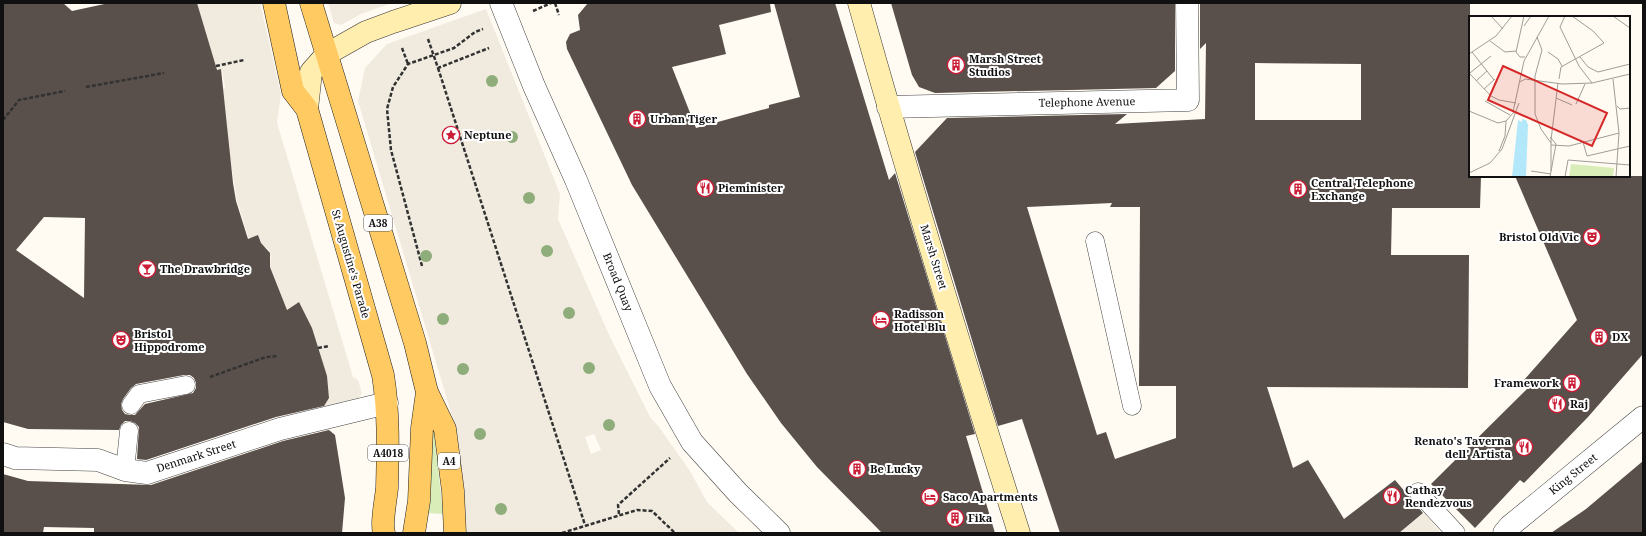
<svg xmlns="http://www.w3.org/2000/svg" width="1646" height="536" viewBox="0 0 1646 536" font-family="'Noto Serif',serif">
<style>
.green{fill:#d9edb8}
.plaza{fill:#f1ebdf;fill-rule:evenodd}
.building{fill:#594f4b;fill-rule:evenodd}
.lines{fill:none;stroke-linecap:round;stroke-linejoin:round}
.lane-casing{stroke:#434343;stroke-width:19}
.street-casing{stroke:#434343;stroke-width:23}
.secondary-casing{stroke:#323232;stroke-width:23}
.primary-casing{stroke:#212121;stroke-width:23}
.path{stroke:#323232;stroke-width:2.5;stroke-dasharray:4 2;stroke-linecap:butt}
.lane{stroke:#fff;stroke-width:18}
.street{stroke:#fff;stroke-width:22}
.secondary{stroke:#ffeead;stroke-width:22}
.primary{stroke:#ffca62;stroke-width:22}
.tree{fill:#8fad7b}
.labels{text-anchor:middle;stroke-width:4;stroke-linejoin:round;paint-order:stroke}
.shield{fill:#fff;stroke:#585858;stroke-width:1}
.shield-label{font-size:10px;font-weight:bold;fill:#101010}
.poi-label{font-size:11px;font-weight:bold;fill:#101010;stroke:#fff;text-anchor:start}
.street-label{font-size:11px;fill:#101010;stroke:#fff}
.inset-river{fill:none;stroke:#b3e7fa;stroke-width:2}
.inset-road{fill:none;stroke:#9f9d98;stroke-width:1}
.view{fill:#d62828;fill-opacity:0.15;stroke:#d62828;stroke-width:2}
.inset-edge{fill:none;stroke:#101010;stroke-width:2}
</style>
<rect width="100%" height="100%" fill="#fffbf2"/>
<!-- green -->
<path class="green" d="M434 432 443 514 428 513 431 433Z"/>
<!-- plaza -->
<path class="plaza" d="M197 3H260L281 94 277 122 278 126 353 377 358 380 362 393 356 402 325 413 323 406 329 398 327 379 312 328 299 302 287 310 270 266 271 257 269 250 262 245 258 235 249 239 237 201 219 89 225 88 222 70H216Z
M328 3H392L361 14 341 25 334 23Z
M486 9 560 194 558 219 610 337 650 417 659 427 690 471 707 502 739 533H467L458 436 358 101 365 68 387 44ZM594 434 601 450 591 454 585 437Z
M1424 513 1441 533H1399Z"/>
<!-- building -->
<path class="building" d="M3 3H63L72 11 109 3H197L217 70 221 69 233 183 236 201 248 239 258 235 261 243 270 253V267L287 310 299 302 312 328 327 376 329 398 324 406 276 417 146 460 137 459 139 427 135 423 130 421H125L121 425 119 430 28 429 3 422ZM44 217 85 218 84 298 16 250ZM184 375H190L194 378 196 383V388L193 393 145 404 135 415H130L125 414 122 410 121 404 123 399 131 388 136 384Z
M588 3H770L771 12 719 25 726 54 672 67 696 128 769 108V105L800 97 774 3H835L889 180 895 173 975 434 966 436 995 533H882L817 467 781 423 747 374 632 185 567 49 566 42 570 34 580 30 578 15Z
M891 3H1175V71L1156 88 935 93 919 87 912 75Z
M1200 3H1470V176H1481L1480 208H1392L1391 255H1469L1468 388 1267 387 1293 468 1308 460 1344 519 1395 480 1423 513 1399 533H1060L1022 419 998 426 915 152 947 118 1127 114 1115 124 1205 119 1206 43 1200 49ZM1255 63 1361 64V120H1255ZM1112 203 1110 207H1140L1139 386H1176V438L1115 459 1106 432 1097 435 1027 207Z
M1515 176H1643V354L1588 417 1524 483 1520 480 1475 528 1431 484 1528 388H1517L1577 320Z
M329 430 335 435 345 498 342 533H94V528L44 527 43 533H3V474L28 481 151 485 283 441Z
M1643 461V533H1551L1586 509Z"/>
<g class="lines">
<defs>
<path id="lane" d="M1095 241 1132 406
M131 405 139 394 186 385
M125 470 129 431
M1418 492 1456 533"/>
<path id="street" d="M501 3 534 86 576 180 660 386 692 442 738 493 779 533
M888 107 1188 100 1187 3
M3 454 15 458 98 460 125 470 147 473 280 429 387 403
M1504 533 1510 526 1643 417"/>
<path id="secondary" d="M859 3C909 181 963 357 1019 533
M307 109 311 72 327 54 366 32 393 22 450 3"/>
<path id="primary" d="M274 3 293 91 307 109 383 375C389 412 388 450 387 488 386 499 381 523 384 533
M311 3 415 343 427 392 422 428 419 501 414 533
M427 392 445 429 453 491 455 533"/>
</defs>
<!-- lane casing -->
<use href="#lane" class="lane-casing"/>
<!-- street casing -->
<use href="#street" class="street-casing"/>
<!-- secondary casing -->
<use href="#secondary" class="secondary-casing"/>
<!-- primary casing -->
<use href="#primary" class="primary-casing"/>
<!-- path -->
<path class="path" d="M555 3 559 15
M533 11 551 3
M428 39 438 68 489 48
M402 48 408 64
M216 66 244 60
M438 68 585 525
M86 87 164 73
M3 120 19 100 65 91
M422 266 391 150 387 109 393 87 408 64 454 48 475 32 483 29
M318 348 329 346
M210 377 266 357 278 356
M619 514 618 505 670 458
M562 533 637 510 652 511 675 533"/>
<!-- lane -->
<use href="#lane" class="lane"/>
<!-- street -->
<use href="#street" class="street"/>
<!-- secondary -->
<use href="#secondary" class="secondary"/>
<!-- primary -->
<use href="#primary" class="primary"/>
</g>
<!-- trees -->
<g class="tree">
<circle cx="492" cy="81" r="6"/>
<circle cx="512" cy="137" r="6"/>
<circle cx="529" cy="198" r="6"/>
<circle cx="547" cy="251" r="6"/>
<circle cx="426" cy="256" r="6"/>
<circle cx="569" cy="313" r="6"/>
<circle cx="443" cy="319" r="6"/>
<circle cx="589" cy="368" r="6"/>
<circle cx="463" cy="369" r="6"/>
<circle cx="609" cy="425" r="6"/>
<circle cx="480" cy="434" r="6"/>
<circle cx="501" cy="509" r="6"/>
</g>
<!-- icons -->
<defs>
<symbol id="building-ring" viewBox="-11 -11 22 22"><circle r="9.5" fill="#fff" stroke="#cb1d36" stroke-width="1.5"/><path d="M-4-6H4V6H1V3H-1V6H-4ZM-2.5-4.3h1.7v1.8h-1.7ZM.8-4.3h1.7v1.8H.8ZM-2.5-1h1.7V.8h-1.7ZM.8-1h1.7V.8H.8Z" fill="#cb1d36"/></symbol>
<symbol id="sight-ring" viewBox="-11 -11 22 22"><circle r="9.5" fill="#fff" stroke="#cb1d36" stroke-width="1.5"/><path d="M0-6L1.8-2.2L6-1.7L2.9 1.2L3.7 5.4L0 3.3L-3.7 5.4L-2.9 1.2L-6-1.7L-1.8-2.2Z" fill="#cb1d36"/></symbol>
<symbol id="restaurant-ring" viewBox="-11 -11 22 22"><circle r="9.5" fill="#fff" stroke="#cb1d36" stroke-width="1.5"/><path d="M-5-6h1v4h1v-4h1v4h1v-4h1v5L-1.5 .5V6h-2V.5L-5-1ZM5-6V6H3V1.5H1.5Q1.5-4 5-6Z" fill="#cb1d36"/></symbol>
<symbol id="theatre-ring" viewBox="-11 -11 22 22"><circle r="9.5" fill="#fff" stroke="#cb1d36" stroke-width="1.5"/><path d="M-5-5.5Q0-4 5-5.5V0Q5 5 0 6Q-5 5-5 0ZM-3.3-2.5H-1v1.5H-3.3ZM1-2.5H3.3v1.5H1ZM-2.8 1Q0 5.5 2.8 1Z" fill="#cb1d36"/></symbol>
<symbol id="bar-ring" viewBox="-11 -11 22 22"><circle r="9.5" fill="#fff" stroke="#cb1d36" stroke-width="1.5"/><path d="M-6-5H6L.8 .8V4.5H3.5V6h-7V4.5H-.8V.8Z" fill="#cb1d36"/></symbol>
<symbol id="hotel-ring" viewBox="-11 -11 22 22"><circle r="9.5" fill="#fff" stroke="#cb1d36" stroke-width="1.5"/><path d="M-6-4.5h1.5V1H6V5H4.5V3h-9V5H-6ZM-4 0a1.8 1.8 0 1 1 3.6 0ZM.5 0V-2.5h3Q6-2.5 6 0Z" fill="#cb1d36"/></symbol>
</defs>
<g fill-rule="evenodd">
<use href="#building-ring" x="946" y="55" width="20" height="20"/>
<use href="#building-ring" x="627" y="109" width="20" height="20"/>
<use href="#sight-ring" x="441" y="125" width="20" height="20"/>
<use href="#restaurant-ring" x="695" y="178" width="20" height="20"/>
<use href="#building-ring" x="1288" y="179" width="20" height="20"/>
<use href="#theatre-ring" x="1582" y="227" width="20" height="20"/>
<use href="#bar-ring" x="137" y="259" width="20" height="20"/>
<use href="#hotel-ring" x="871" y="310" width="20" height="20"/>
<use href="#building-ring" x="1589" y="327" width="20" height="20"/>
<use href="#theatre-ring" x="111" y="330" width="20" height="20"/>
<use href="#building-ring" x="1562" y="373" width="20" height="20"/>
<use href="#restaurant-ring" x="1547" y="394" width="20" height="20"/>
<use href="#restaurant-ring" x="1514" y="437" width="20" height="20"/>
<use href="#building-ring" x="847" y="459" width="20" height="20"/>
<use href="#restaurant-ring" x="1382" y="486" width="20" height="20"/>
<use href="#hotel-ring" x="920" y="487" width="20" height="20"/>
<use href="#building-ring" x="945" y="508" width="20" height="20"/>
</g>
<g class="labels">
<!-- shield labels -->
<g class="shield">
<rect x="364" y="215" width="28" height="16" rx="3"/>
<rect x="368" y="445" width="40" height="16" rx="3"/>
<rect x="438" y="453" width="22" height="16" rx="3"/>
</g>
<g class="shield-label">
<text x="378" y="227">A38</text>
<text x="388" y="457">A4018</text>
<text x="449" y="465">A4</text>
</g>
<!-- poi labels -->
<g class="poi-label">
<text x="969" y="63">Marsh Street<tspan x="969" dy="13">Studios</tspan></text>
<text x="650" y="123">Urban Tiger</text>
<text x="464" y="139">Neptune</text>
<text x="1311" y="187">Central Telephone<tspan x="1311" dy="13">Exchange</tspan></text>
<text x="718" y="192">Pieminister</text>
<text x="1579" y="241" text-anchor="end">Bristol Old Vic</text>
<text x="160" y="273">The Drawbridge</text>
<text x="894" y="318">Radisson<tspan x="894" dy="13">Hotel Blu</tspan></text>
<text x="134" y="338">Bristol<tspan x="134" dy="13">Hippodrome</tspan></text>
<text x="1612" y="341">DX</text>
<text x="1559" y="387" text-anchor="end">Framework</text>
<text x="1570" y="408">Raj</text>
<text x="1511" y="445" text-anchor="end">Renato's Taverna<tspan x="1511" dy="13">dell' Artista</tspan></text>
<text x="870" y="473">Be Lucky</text>
<text x="1405" y="494">Cathay<tspan x="1405" dy="13">Rendezvous</tspan></text>
<text x="943" y="501">Saco Apartments</text>
<text x="968" y="522">Fika</text>
</g>
<!-- street labels -->
<g class="street-label">
<text transform="translate(1087 102) rotate(-1)" y="4">Telephone Avenue</text>
<text transform="translate(934 257) rotate(73)" y="4">Marsh Street</text>
<text transform="translate(351 264) rotate(74)" y="4">St Augustine's Parade</text>
<text transform="translate(618 282) rotate(68)" y="4">Broad Quay</text>
<text transform="translate(196 456) rotate(-18)" y="4">Denmark Street</text>
<text transform="translate(1573 474) rotate(-39)" y="4">King Street</text>
</g>
</g>
<!-- overview -->
<g transform="translate(1469 16)">
<rect width="161" height="161" fill="#fffbf2"/>
<path d="M102 148 145 152 144 161H100Z" fill="#d9edb8"/>
<path d="M53 103 57 104 59 109 57 161H43L49 104 53 106Z" fill="#b3e7fa"/>
<path class="inset-river" d="M52 116 55 134 53 161M51 161 54 134 52 118"/>
<path class="inset-road" d="M22 0 34 13M55 0 47 36 51 41H56M96 0 91 11 110 50 123 67M144 0 161 12M55 10 62 0M68 21 73 34 66 60V98L72 113 82 127M21 25 36 36 47 35M3 36 25 64M79 36 89 43 93 50M0 38 27 20 43 0M111 41 119 51 129 56 161 48M12 48 22 40M0 57 22 80 30 84 47 87M1 57 12 48M90 63 92 51 135 27 124 15 103 0M144 63 150 117 147 161M7 65 18 55M51 66 56 63 93 68 123 67 161 58M15 73 26 63M87 82 103 89M16 85 41 99M107 88 116 68M148 90 151 93 161 92M0 95 29 107 37 105 45 96M44 96 55 45 80 0M81 121 87 128 81 161M114 126 118 140M82 129 100 130 150 117M30 135 36 120 37 105M118 140 161 130M62 155 82 158M82 155V124L89 67M0 157 21 147 33 133 50 87M96 161 99 144 161 149"/>
<path class="view" d="M34 50 138 97 123 130 19 84Z"/>
<rect width="161" height="161" class="inset-edge"/>
</g>
<!-- border -->
<rect width="1646" height="536" fill="none" stroke="#101010" stroke-width="8"/>
</svg>
